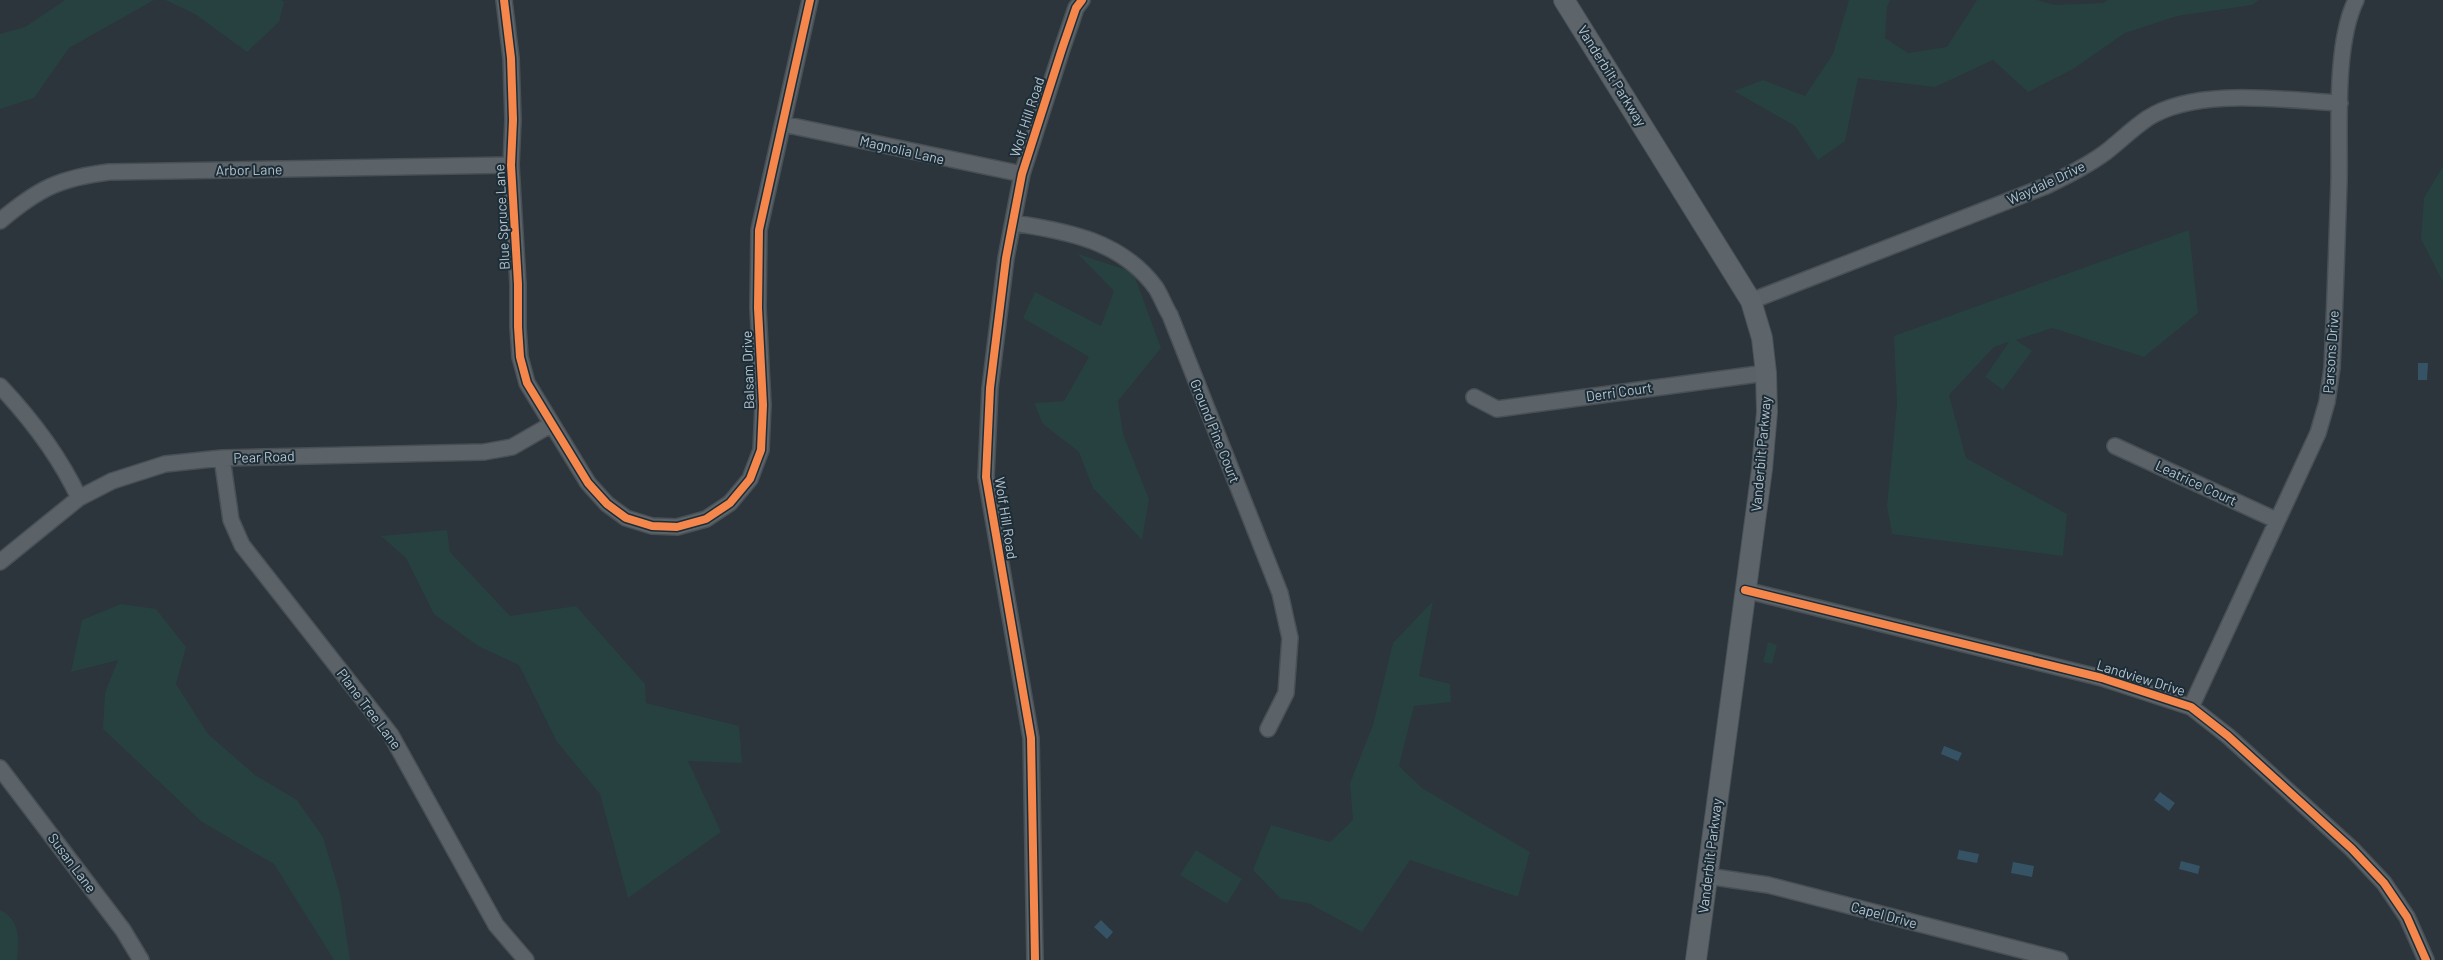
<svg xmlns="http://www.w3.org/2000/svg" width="2443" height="960" viewBox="0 0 2443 960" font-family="Barlow,sans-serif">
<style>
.green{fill:#274140}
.water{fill:#365366}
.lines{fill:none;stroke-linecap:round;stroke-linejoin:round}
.minor-casing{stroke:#495055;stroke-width:18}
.major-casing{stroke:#495258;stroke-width:22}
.minor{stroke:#5b6369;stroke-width:15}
.major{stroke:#5e656a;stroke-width:20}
.cycleway-casing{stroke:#1d2d37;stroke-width:11}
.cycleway{stroke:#f5874c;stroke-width:8}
.labels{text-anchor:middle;stroke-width:4;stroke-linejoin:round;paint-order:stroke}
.street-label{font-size:14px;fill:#b5c2cc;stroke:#1d2d37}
</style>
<rect width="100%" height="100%" fill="#2b353b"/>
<!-- green -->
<path class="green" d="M65 0H154L69 48 34 98 0 109V34L25 27Z
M165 0H281L284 2 279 22 247 52 195 14Z
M1849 0H1890L1887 7 1885 38 1908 53 1947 47 1977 0H2037L2055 5 2103 3 2108 0H2259L2252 5 2177 16 2125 33 2073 69 2028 92 1993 60 1935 87 1858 78 1845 141 1818 160 1795 126 1734 91 1763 80 1805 96 1833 54Z
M2443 166V282L2421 239 2424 198Z
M2189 230 2198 313 2144 357 2052 328 2016 340 2032 351 2003 390 1985 377 2009 342 1994 347 1949 395 1966 458 2067 514 2063 556 1892 534 1887 506 1897 404 1894 336Z
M1078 254 1133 272 1161 348 1118 401 1123 434 1149 499 1142 540 1093 488 1079 452 1043 424 1034 403 1064 401 1089 357 1023 318 1035 292 1101 326 1114 291Z
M447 530 450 552 510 616 576 606 645 684 646 703 739 726 742 763 688 761 721 832 628 898 600 794 557 742 519 665 478 646 434 614 406 558 381 536Z
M1433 601 1419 676 1450 684 1451 702 1414 706 1399 766 1422 788 1530 852 1518 897 1410 860 1362 932 1308 903 1281 899 1253 870 1271 825 1330 842 1353 820 1350 783 1373 725 1393 643Z
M121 604 156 609 186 647 176 684 208 734 255 775 297 800 323 837 340 894 350 960H334L274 864 202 822 103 729 105 693 118 660 71 672 82 620Z
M1768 642 1777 645 1772 664 1763 662Z
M1196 850 1242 879 1227 904 1180 875Z
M0 910C21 920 19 941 17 960H0Z"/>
<!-- water -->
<path class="water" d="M2418 363H2428L2427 380H2418Z
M1944 746 1962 753 1958 761 1941 754Z
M2160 792 2175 803 2169 811 2154 800Z
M1959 850 1979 854 1977 863 1957 859Z
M2181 861 2200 866 2198 874 2179 869Z
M2013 862 2034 866 2032 877 2011 873Z
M1101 920 1113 932 1107 939 1094 927Z"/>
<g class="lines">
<defs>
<path id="minor" d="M504 0 511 58 513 120 511 165 518 284V327L520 357 527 383 588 483 607 504 626 518 652 526 677 527 706 519 730 503 750 479 761 450 763 405 758 308 759 230 810 0
M783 124 1022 174
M0 221C38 189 59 178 109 172L511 165
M1014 223C1067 231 1122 241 1156 288 1161 296 1165 307 1170 315L1280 593 1290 638 1286 693 1268 729
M1751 301 2046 186C2067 176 2087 166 2106 152 2120 141 2133 128 2148 118 2197 87 2283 100 2340 103
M0 386C32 420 59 455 79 498
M1474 397 1497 409 1766 373
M2115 446 2276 520
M222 458 231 520 242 545 391 735 496 925 526 960
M0 562 79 498 112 481 165 464 222 458 484 452 512 447 552 424
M1745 590 2102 678 2191 707 2228 736 2352 849 2384 883 2407 917 2426 960
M2191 707 2318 433 2327 402 2332 368C2335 305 2337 243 2339 181 2340 129 2334 45 2356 0
M0 768 123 930 141 960
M1707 876 1768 885 2060 960
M1035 960 1031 738 986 477 990 388 1006 258 1022 174 1062 49 1076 8 1082 0"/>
<path id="major" d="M1564 0 1751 301 1762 338 1766 373 1767 412 1762 469 1696 960"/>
</defs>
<!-- minor casing -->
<use href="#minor" class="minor-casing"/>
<!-- major casing -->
<use href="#major" class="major-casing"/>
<!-- minor -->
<use href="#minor" class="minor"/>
<!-- major -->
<use href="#major" class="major"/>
<defs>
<path id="cycleway" d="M504 0 511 58 513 120 511 165 518 284V327L520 357 527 383 588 483 607 504 626 518 652 526 677 527 706 519 730 503 750 479 761 450 763 405 758 308 759 230 810 0
M1745 590 2102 678 2191 707 2228 736 2352 849 2384 883 2407 917 2426 960
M1035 960 1031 738 986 477 990 388 1006 258 1022 174 1062 49 1076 8 1082 0"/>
</defs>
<!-- cycleway casing -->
<use href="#cycleway" class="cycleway-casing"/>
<!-- cycleway -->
<use href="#cycleway" class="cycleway"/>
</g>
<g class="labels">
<!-- street labels -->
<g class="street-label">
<text transform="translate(1612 76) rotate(58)" y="5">Vanderbilt Parkway</text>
<text transform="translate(1027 117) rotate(-72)" y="5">Wolf Hill Road</text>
<text transform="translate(902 150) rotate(13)" y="5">Magnolia Lane</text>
<text transform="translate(249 170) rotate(-1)" y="5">Arbor Lane</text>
<text transform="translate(2046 183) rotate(-25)" y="5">Waydale Drive</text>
<text transform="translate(502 217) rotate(-93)" y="5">Blue Spruce Lane</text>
<text transform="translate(2331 352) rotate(-86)" y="5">Parsons Drive</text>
<text transform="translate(748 370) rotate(-92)" y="5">Balsam Drive</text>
<text transform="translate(1619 392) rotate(-8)" y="5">Derri Court</text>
<text transform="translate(1215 431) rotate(68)" y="5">Ground Pine Court</text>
<text transform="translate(1761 454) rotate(-85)" y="5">Vanderbilt Parkway</text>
<text transform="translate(264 457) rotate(-2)" y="5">Pear Road</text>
<text transform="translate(2196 483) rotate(25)" y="5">Leatrice Court</text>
<text transform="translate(1006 518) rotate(81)" y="5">Wolf Hill Road</text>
<text transform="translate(2141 678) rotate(17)" y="5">Landview Drive</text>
<text transform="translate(369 709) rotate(53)" y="5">Plane Tree Lane</text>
<text transform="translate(1710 856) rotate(-83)" y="5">Vanderbilt Parkway</text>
<text transform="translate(72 863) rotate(53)" y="5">Susan Lane</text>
<text transform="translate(1884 915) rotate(15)" y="5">Capel Drive</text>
</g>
</g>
</svg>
